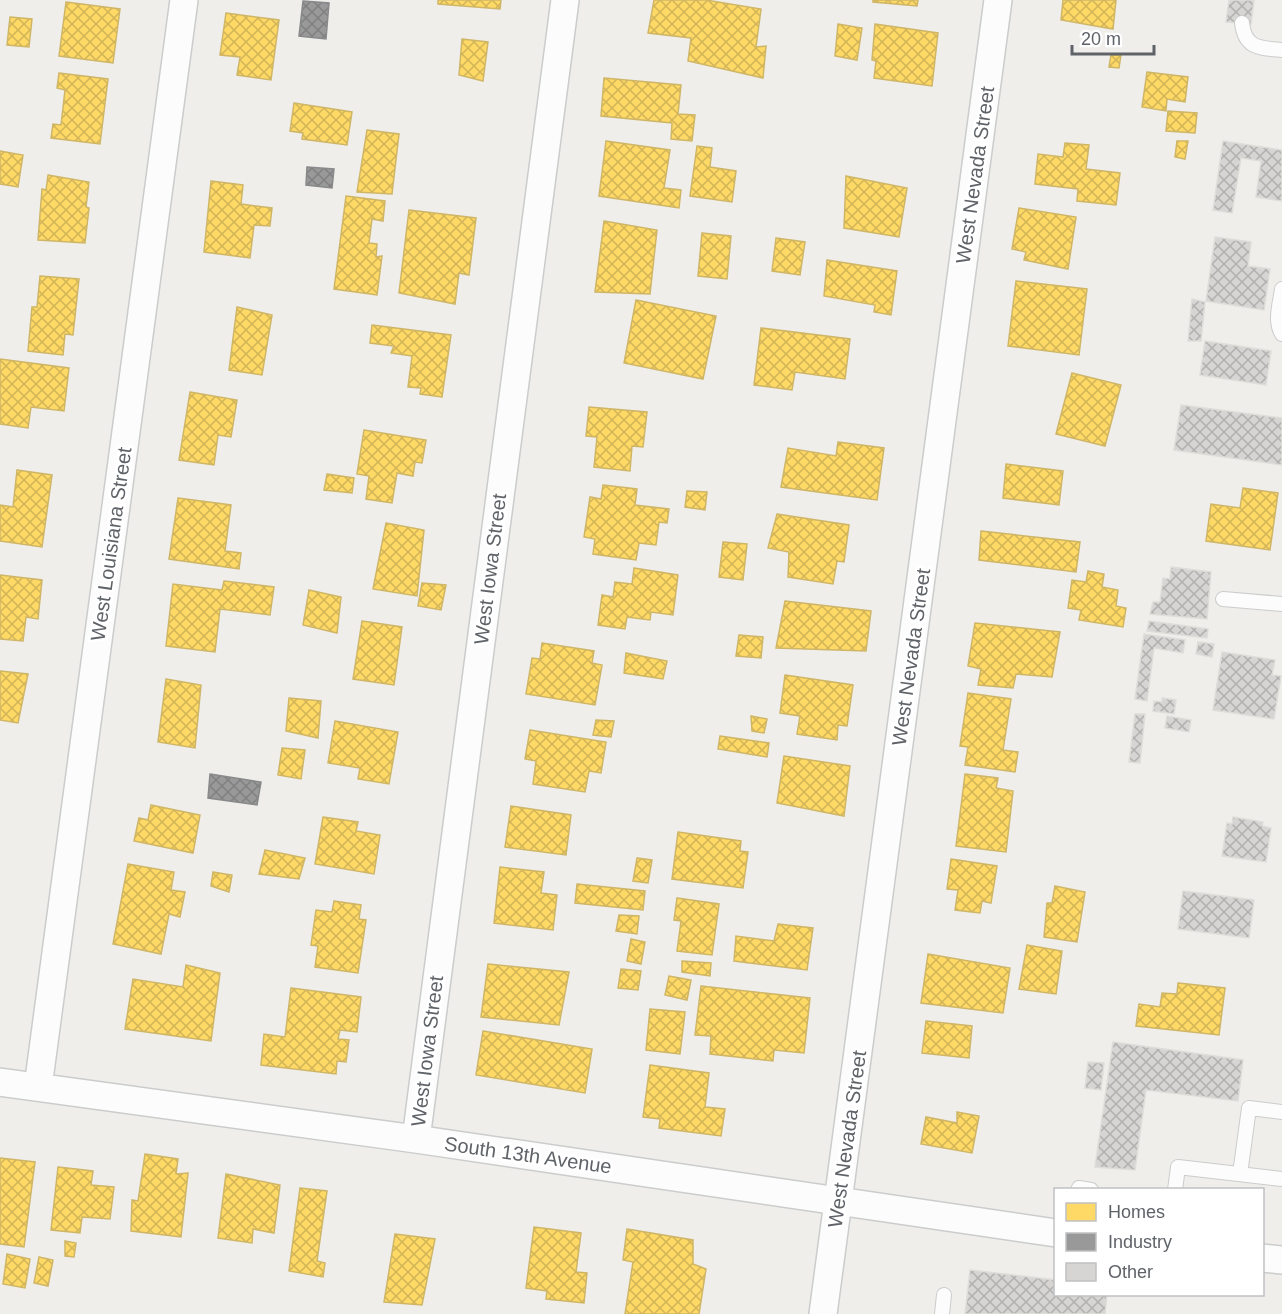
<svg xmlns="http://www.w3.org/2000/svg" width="1282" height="1314" viewBox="0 0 1282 1314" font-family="Helvetica,sans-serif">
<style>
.homes{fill:url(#homes-cross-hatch);stroke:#cfb667;stroke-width:1.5}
.industry{fill:url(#industry-cross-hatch);stroke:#88898a;stroke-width:1.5}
.building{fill:url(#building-cross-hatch);stroke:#deddd9;stroke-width:1.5}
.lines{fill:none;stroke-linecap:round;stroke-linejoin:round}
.lane-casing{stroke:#cbcccc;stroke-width:16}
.street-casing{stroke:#cbcccc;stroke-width:30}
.lane{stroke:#fdfcfc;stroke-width:14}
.street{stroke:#fdfcfc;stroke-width:27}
.labels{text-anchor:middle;stroke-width:6;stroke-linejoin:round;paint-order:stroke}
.street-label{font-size:20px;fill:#5f6368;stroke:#fff}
</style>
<defs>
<pattern id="homes-cross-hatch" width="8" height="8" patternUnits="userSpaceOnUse" patternTransform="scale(1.5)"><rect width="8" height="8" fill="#ffd966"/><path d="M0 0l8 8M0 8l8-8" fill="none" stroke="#d2b458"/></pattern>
<pattern id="industry-cross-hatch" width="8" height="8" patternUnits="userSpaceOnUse" patternTransform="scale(1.5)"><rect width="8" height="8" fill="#999"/><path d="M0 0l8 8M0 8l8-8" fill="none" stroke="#808081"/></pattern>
<pattern id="building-cross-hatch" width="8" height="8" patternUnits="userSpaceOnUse" patternTransform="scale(1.5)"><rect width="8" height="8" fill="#d6d5d3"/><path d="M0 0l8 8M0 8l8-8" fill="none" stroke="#b1b0af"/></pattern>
</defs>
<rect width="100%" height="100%" fill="#efeeea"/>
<!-- homes -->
<path class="homes" d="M438 0H501L500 9 438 4Z
M654 0H706L761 9 756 47 766 46 763 78 688 61 691 38 648 33Z
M873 0H918L917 6 873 2Z
M1063 0H1116L1113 29 1061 20Z
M66 2 120 9 113 63 59 56Z
M226 13 279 20 271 80 237 75 240 57 220 55Z
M10 17 32 19 29 47 7 45Z
M838 24 862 28 857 60 835 56Z
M875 24 938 33 932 86 874 78 876 61 872 60Z
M462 39 488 42 483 81 459 75Z
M1111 55H1121L1119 68 1109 67Z
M1147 72 1188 77 1185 102 1167 99 1166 111 1142 107Z
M59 73 108 79 100 144 51 138 53 124 61 125 65 90 57 88Z
M604 78 681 85 678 114 695 115 692 141 671 139 672 123 601 116Z
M294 103 352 112 347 145 302 139 303 133 290 131Z
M1168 111 1197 113 1195 133 1166 131Z
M367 130 399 134 392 194 357 192Z
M606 141 670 150 664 188 681 190 679 208 599 196Z
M1177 141H1188L1185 159 1175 157Z
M1065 143 1089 145 1086 169 1120 173 1116 205 1077 201 1078 189 1035 184 1038 154 1063 157Z
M697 146 712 148 710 167 736 171 732 202 690 196Z
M0 151 23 155 18 187 0 184Z
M48 175 89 182 86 207 89 208 85 243 38 240 42 189 46 190Z
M846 176 907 188 899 237 844 228Z
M211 181 243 185 241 204 272 208 270 226 254 225 250 258 204 252Z
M346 196 385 201 383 221 372 219 369 243 377 244 376 257 382 256 377 295 334 289Z
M1019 208 1076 217 1068 269 1024 260 1026 252 1012 249Z
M409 210 476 218 469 275 459 273 455 304 399 293Z
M604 221 657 230 650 294 595 292Z
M702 233 731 236 727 279 698 276Z
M776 238 805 242 800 275 772 271Z
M827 260 897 271 891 315 874 312 875 305 824 296Z
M40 276 79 279 73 335 65 334 63 355 28 351 32 307H37Z
M1016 281 1087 289 1079 355 1008 346Z
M636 300 716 316 703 379 624 363Z
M237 307 272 315 262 375 229 370Z
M372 325 451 335 442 397 420 394 421 388 408 387 412 356 391 353 394 346 370 343Z
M761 328 850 339 845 379 795 372 792 390 754 385Z
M0 359 69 368 64 411 31 407 28 428 0 424Z
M1072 373 1121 385 1105 446 1056 434Z
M190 392 237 400 231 437 218 435 214 465 179 460Z
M589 407 647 412 643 447 632 446 630 471 594 467 597 437 586 436Z
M364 430 426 440 422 463 415 462 413 476 397 473 392 503 366 499 369 476 357 474Z
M838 442 884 448 877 500 781 487 788 448 836 456Z
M1006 464 1063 471 1059 505 1003 498Z
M17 470 52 475 42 547 0 541V505L13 507Z
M327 474 354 478 352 493 324 490Z
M603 485 637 489 635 505 669 509 667 523 659 522 656 545 639 543 636 560 593 554 595 539 584 537 590 497 601 499Z
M1243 488 1278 493 1270 550 1206 541 1211 504 1240 508Z
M687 491 707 492 705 510 685 507Z
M178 498 231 505 225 551 241 553 239 569 169 559Z
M777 514 849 525 844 562 837 561 833 584 788 577 789 552 768 548Z
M386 523 424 530 417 596 373 589Z
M981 531 1080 542 1076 572 979 560Z
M723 542 747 544 743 580 719 577Z
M634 568 678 575 673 615 651 612 650 620 627 617 625 629 598 625 602 595 613 597 615 582 632 584Z
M1088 571 1104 574 1102 587 1118 590 1116 606 1126 608 1123 627 1079 620 1081 610 1068 608 1072 580 1086 582Z
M0 575 42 580 38 619 26 617 23 641 0 639Z
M224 581 274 587 270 615 220 609 215 652 166 646 173 584 222 590Z
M422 583 446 585 441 610 418 606Z
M309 590 341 597 337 633 303 625Z
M785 601 871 611 866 651 776 648Z
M362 621 402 627 394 685 353 679Z
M975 623 1060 632 1052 677 1016 674 1013 688 978 685 981 669 968 666Z
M739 635 763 637 761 658 736 656Z
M542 643 594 651 592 663 602 665 595 705 526 694 532 658 540 659Z
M626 653 667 661 663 679 624 673Z
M0 671 28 674 18 723 0 720Z
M785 675 853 685 847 726 838 725 837 740 797 734 800 716 780 713Z
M166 679 201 685 195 748 158 742Z
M968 693 1011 699 1003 750 1018 752 1015 772 965 765 968 747 960 746Z
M289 698 321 701 318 738 286 731Z
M751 716 767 719 764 733 752 731Z
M596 720 614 721 611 737 593 735Z
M335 721 398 732 389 784 358 779 360 768 328 763Z
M530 730 606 742 601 773 589 771 585 792 533 784 536 761 525 759Z
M720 736 769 743 767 757 718 749Z
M282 748 305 750 301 779 278 775Z
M784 756 850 766 844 816 777 803Z
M965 774 998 778 996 788 1013 791 1006 852 956 846Z
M151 805 200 815 193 853 134 841 139 818 148 820Z
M511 806 571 815 566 855 505 847Z
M323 817 358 822 356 831 380 835 374 874 315 864Z
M678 832 741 841 740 851 748 852 743 888 672 879Z
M265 850 305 858 299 879 259 874Z
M637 858 652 860 648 883 633 881Z
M951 859 997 866 991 903 982 901 980 913 955 910 958 890 947 889Z
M128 864 174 872 171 890 185 892 180 917 169 914 161 954 113 944Z
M500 867 544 872 541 893 557 895 553 930 494 923Z
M213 872 232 875 229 892 211 886Z
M577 884 645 891 643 910 575 903Z
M1055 886 1085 892 1077 942 1044 937 1047 903H1052Z
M677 898 719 904 712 955 677 951 681 921 674 920Z
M334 901 361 905 359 919 366 920 358 973 315 967 318 946 311 945 316 910 332 912Z
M619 915 639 916 637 934 616 931Z
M778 924 813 928 807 970 734 961 736 936 774 941Z
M631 939 645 942 641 964 627 961Z
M1027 945 1062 951 1056 994 1019 989Z
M928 954 1010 968 1003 1013 921 1003Z
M682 961 711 963 710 976 682 972Z
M488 964 569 972 559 1025 481 1017Z
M186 965 220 973 211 1041 125 1029 133 979 183 987Z
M621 969 641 971 638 990 618 988Z
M669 976 691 980 687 1000 665 995Z
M1178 983 1225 988 1219 1035 1136 1026 1139 1004 1160 1007 1162 993 1177 994Z
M701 986 810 998 804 1053 774 1050 773 1061 710 1054 711 1036 695 1035Z
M291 988 361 997 357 1032 340 1030 338 1039 349 1040 346 1062 337 1061 336 1074 261 1065 264 1034 285 1037Z
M650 1009 685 1012 680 1054 646 1050Z
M926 1021 972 1026 969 1058 922 1053Z
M483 1031 592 1049 585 1093 476 1075Z
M650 1065 709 1073 705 1107 725 1109 721 1136 659 1128 660 1119 643 1117Z
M957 1112 979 1116 972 1153 921 1144 926 1117 957 1123Z
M145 1154 178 1159 176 1174 188 1173 181 1237 131 1231 132 1200 138 1201Z
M0 1158 35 1162 24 1247 0 1244Z
M58 1167 93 1171 91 1185 114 1187 110 1219 82 1217 80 1233 51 1230Z
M226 1174 280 1185 274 1233 253 1229 252 1243 218 1238Z
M300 1188 327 1191 317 1261 325 1263 323 1277 289 1271Z
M534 1227 581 1233 576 1272 587 1273 584 1303 546 1299 547 1291 526 1288Z
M627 1229 693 1240V1264L706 1269 699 1314H625L633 1262 623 1260Z
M395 1234 435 1239 422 1305 384 1302Z
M65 1241 76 1243 74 1257 65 1256Z
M7 1254 30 1259 25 1288 3 1284Z
M39 1257 53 1260 48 1286 34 1283Z"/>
<!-- industry -->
<path class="industry" d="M303 1 329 3 326 39 299 36Z
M307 167 334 169 332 188 306 185Z
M210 774 261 782 257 805 208 798Z"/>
<!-- building -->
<path class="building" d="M1229 0H1254L1251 24 1226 22Z
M1223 141 1282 150V201L1256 197 1261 161 1241 158 1232 213 1213 210Z
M1215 237 1251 242 1248 266 1270 269 1264 310 1206 301Z
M1192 299 1205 302 1201 341H1188Z
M1205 341 1271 351 1266 385 1200 375Z
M1181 405 1282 418V465L1174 450Z
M1171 567 1211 572 1207 619 1150 614 1153 602H1160L1163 578 1170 579Z
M1149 621 1208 629 1207 638 1147 631Z
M1144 634 1185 640 1183 653 1154 648 1147 701 1135 699Z
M1198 642 1214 644 1212 657 1196 654Z
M1222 652 1275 660 1272 675 1281 676 1274 719 1213 710Z
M1162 698 1176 700 1174 714 1153 711 1154 701 1162 702Z
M1135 714H1145L1140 763 1129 762Z
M1167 716 1191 720 1189 732 1165 728Z
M1233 817 1263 822 1262 826 1271 828 1266 862 1222 856 1227 823 1232 824Z
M1183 891 1254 900 1249 938 1178 929Z
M1113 1042 1243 1060 1238 1101 1146 1090 1135 1170 1095 1167Z
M1088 1062 1104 1063 1101 1090 1085 1088Z
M970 1270 1056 1280V1294H1107L1105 1314H965Z"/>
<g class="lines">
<defs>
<path id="lane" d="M1242 23C1245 49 1260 48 1282 50
M1282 289C1280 304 1274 321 1282 334
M1223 599 1282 604
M1240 1174 1249 1108 1282 1112
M1078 1190 1079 1188 1091 1190
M1175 1190 1178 1167 1282 1179
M942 1314 944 1295"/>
<path id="street" d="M0 1082 416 1139 1056 1233
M38 1087 184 0
M416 1139 565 0
M1262 1258 1282 1260
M823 1314 998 0"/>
</defs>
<!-- lane casing -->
<use href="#lane" class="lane-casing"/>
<!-- street casing -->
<use href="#street" class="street-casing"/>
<!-- lane -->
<use href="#lane" class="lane"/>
<!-- street -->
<use href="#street" class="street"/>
</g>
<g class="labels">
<!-- street labels -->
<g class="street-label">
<text transform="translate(975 175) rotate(-82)" y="7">West Nevada Street</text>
<text transform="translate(111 544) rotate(-82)" y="7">West Louisiana Street</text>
<text transform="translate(490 569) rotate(-83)" y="7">West Iowa Street</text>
<text transform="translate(911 657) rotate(-82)" y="7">West Nevada Street</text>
<text transform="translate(427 1051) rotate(-83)" y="7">West Iowa Street</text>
<text transform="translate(847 1139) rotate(-82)" y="7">West Nevada Street</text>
<text transform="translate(528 1155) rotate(8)" y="7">South 13th Avenue</text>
</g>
</g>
<!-- legend -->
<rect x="1054" y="1188" width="210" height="108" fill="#ffffff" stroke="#bfc1c3" stroke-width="1.5"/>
<rect x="1066" y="1203" width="30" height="18" fill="#ffd966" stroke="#bfc1c3" stroke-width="1.5"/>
<text x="1108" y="1218" font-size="18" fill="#5f6368">Homes</text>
<rect x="1066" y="1233" width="30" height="18" fill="#999999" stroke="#bfc1c3" stroke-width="1.5"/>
<text x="1108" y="1248" font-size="18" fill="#5f6368">Industry</text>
<rect x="1066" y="1263" width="30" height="18" fill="#d6d5d3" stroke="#bfc1c3" stroke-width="1.5"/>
<text x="1108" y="1278" font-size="18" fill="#5f6368">Other</text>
<!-- scale -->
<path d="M1072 45v9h82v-9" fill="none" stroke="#5f6368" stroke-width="3"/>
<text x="1081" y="45" font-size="18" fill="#5f6368" stroke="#ffffff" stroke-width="4.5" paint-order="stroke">20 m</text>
</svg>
